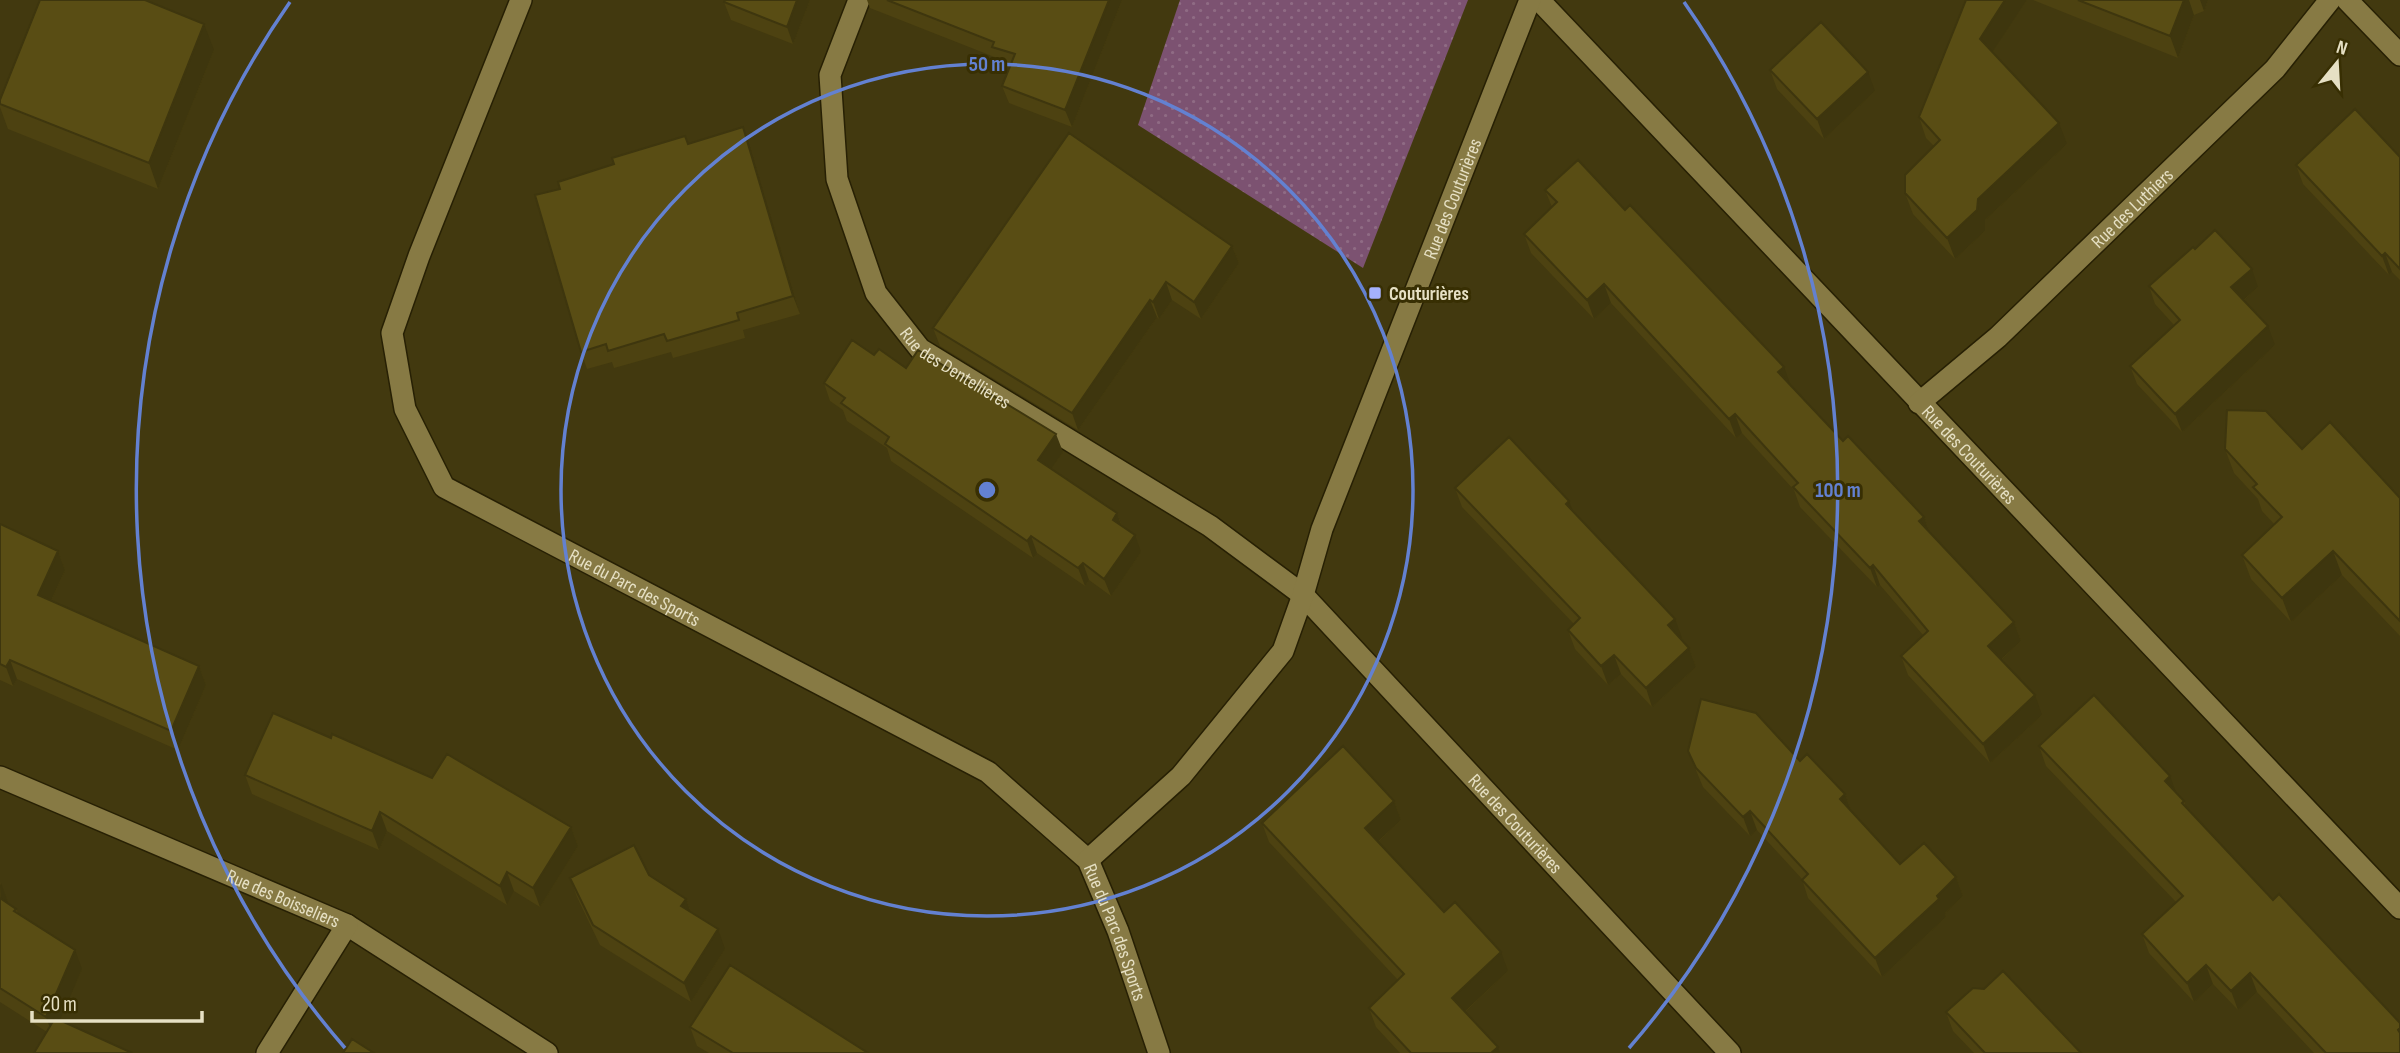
<svg xmlns="http://www.w3.org/2000/svg" width="2400" height="1053" viewBox="0 0 2400 1053" font-family="'Sofia Sans Condensed',sans-serif">
<style>
.park{fill:url(#park-dots)}
.lines{fill:none;stroke-linecap:round;stroke-linejoin:round}
.street-casing{stroke:#272004;stroke-width:24}
.street{stroke:#877a44;stroke-width:21}
.wall{fill:#4d4211}
.shaded-wall{fill:#3e360e}
.building{fill:#594d14;stroke:#3e360e;stroke-width:2}
.ring{fill:none;stroke:#6381d1;stroke-width:3.5}
.poi-dot{fill:#a5b1fc;stroke:#382f03;stroke-width:2.5}
.labels{text-anchor:middle;stroke-width:6;stroke-linejoin:round;paint-order:stroke}
.street-label{font-size:19px;fill:#e6e0c4;stroke:#382f03}
.poi-label{font-size:19px;font-weight:bold;fill:#e6e0c4;stroke:#382f03;text-anchor:start}
.centre{fill:#6381d1;stroke:#382f03;stroke-width:3.5}
.ring-label{font-size:21px;text-anchor:middle;font-weight:bold;fill:#6381d1;stroke:#382f03;stroke-width:6;stroke-linejoin:round;paint-order:stroke}
</style>
<defs>
<pattern id="park-dots" width="8" height="8" patternUnits="userSpaceOnUse" patternTransform="scale(1.75)"><rect width="8" height="8" fill="#7c5271"/><path d="M2 2h.1M6 6h.1" fill="none" stroke="#8f6b84" stroke-width="1.8" stroke-linecap="round"/></pattern>
</defs>
<rect width="100%" height="100%" fill="#42390f"/>
<!-- park -->
<path class="park" d="M1180 0H1468L1363 268 1138 125Z"/>
<g class="lines">
<defs>
<g id="street">
<path id="s1" d="M521 0 419 256 392 333 405 409 444 487 988 772 1088 860 1118 931 1159 1053"/>
<path id="s2" d="M859 0 830 75 837 179 876 293 920 349 1210 526 1303 595 1730 1053"/>
<path id="s3" d="M1539 0 2400 908"/>
<path d="M2347 0 2400 55"/>
<path id="s4" d="M1919 403 1998 337 2275 69 2330 0"/>
<path id="s5" d="M0 777 347 925 547 1053"/>
<path id="s6" d="M1088 860 1181 776 1283 651 1303 595 1322 529 1530 0"/>
<path d="M267 1053 347 925"/>
</g>
</defs>
<!-- street casing -->
<use href="#street" class="street-casing"/>
<!-- street -->
<use href="#street" class="street"/>
</g>
<!-- wall -->
<path class="wall" d="M725 0H810L793 44 731 20 724 2Z
M867 0H1122L1072 127 1009 103 1002 86 1009 67 999 64 997 58 870 8Z
M1966 0H2027L1992 52 2067 144 1985 220V231L1955 259 1913 214 1905 193 1934 146 1926 138 1919 117Z
M2033 0H2208L2204 11 2194 15 2178 58Z
M214 50 158 189 8 129 0 107V100Z
M1770 70 1875 91 1824 139 1777 89Z
M743 127 749 144 800 314 743 330 745 338 673 358 671 352 614 368 612 362 587 369 581 352 560 189 688 144Z
M2400 157V280L2392 272 2389 275 2303 184 2296 165Z
M1545 190 1791 385 1843 441 1924 517 1930 533 2014 622 2021 641 2001 660 2042 715 1990 763 1908 675 1901 656 1923 635 1880 585 1877 587 1800 507 1794 490 1742 433 1736 438 1611 303 1594 319 1531 253 1524 234 1552 207Z
M1232 246 1239 263 1201 319 1172 300 1159 319 1157 317 1078 430 940 346 933 328Z
M2149 286 2258 287 2244 300 2275 345 2182 432 2137 384 2130 366 2174 325 2155 304Z
M874 355 906 368 1063 452 1051 468 1117 513 1122 526 1141 552 1111 596 1089 580 1085 586 1037 553 1033 558 891 461 887 448 847 421 843 410 830 401 824 383Z
M2225 449H2302L2400 498V636L2342 575 2291 622 2251 579 2242 555 2275 525 2262 511 2258 499 2234 473Z
M1455 488 1573 512 1682 638 1681 639 1689 648 1696 667 1652 707 1621 674 1608 685 1575 649 1568 630 1574 624 1462 507Z
M0 524 58 551 65 570 51 601 199 666 206 685 178 750 17 679 13 686 0 680Z
M2039 746 2177 794 2184 801 2186 807 2400 1053H2314L2257 992 2238 1010 2213 984 2194 1002 2149 953 2142 934 2176 902 2046 766Z
M1688 751 1800 761 1845 794 1851 810 1900 864 1956 877 1963 896 1945 913 1946 917 1882 977 1808 898 1802 879 1757 830 1750 836 1703 787Z
M245 775 432 778 571 827 578 846 540 907 514 891 507 905 387 831 379 850 252 794Z
M1394 801 1401 820 1378 842 1444 912 1508 971 1465 1012 1500 1053H1400L1376 1027 1369 1008 1398 980 1269 842 1262 823Z
M649 875 686 899 691 912 725 949 691 1002 600 945 577 897 570 878Z
M0 882 8 902 7 903 16 909 18 913 82 969 59 1020 47 1032 0 1002Z
M1946 1012 2081 1053H1974L1953 1031Z
M690 1027 868 1053H709L697 1046Z"/>
<!-- shaded-wall -->
<path class="shaded-wall" d="M797 0H810L793 44 787 27Z
M1109 0H1122L1072 127 1065 110Z
M2005 0H2027L1987 60 1980 39Z
M2184 0H2189L2194 15 2178 58 2170 36Z
M2200 0H2208L2204 11Z
M204 24 214 50 158 189 149 163Z
M1868 72 1875 91 1824 139 1817 119Z
M2059 123 2067 144 1985 220V231L1955 259 1947 238 1978 199Z
M743 127 749 144 800 314 793 296Z
M1232 246 1239 263 1201 319 1194 302Z
M2385 253 2392 272 2389 275 2382 256Z
M2252 269 2258 287 2238 305 2231 287Z
M1166 282 1172 300 1159 319 1153 302Z
M1604 284 1611 303 1594 319 1587 300Z
M1150 300 1157 317 1078 430 1072 413Z
M2268 326 2275 345 2182 432 2175 414Z
M1784 367 1791 386 1778 372Z
M1735 414 1742 433 1736 438 1729 419Z
M1056 434 1063 452 1045 477 1038 460Z
M1569 501 1576 520 1566 504Z
M1117 513 1123 530 1113 520Z
M1924 517 1931 536 1919 521Z
M1135 535 1141 552 1111 596 1104 579Z
M1031 536 1037 553 1033 558 1027 541Z
M58 551 65 570 45 614 38 595Z
M2333 551 2342 575 2291 622 2282 598Z
M1083 563 1089 580 1085 586 1078 568Z
M1873 565 1880 585 1877 587 1870 568Z
M1675 619 1682 638 1675 644 1668 625Z
M2014 622 2021 641 1995 665 1988 646Z
M1689 648 1696 667 1652 707 1646 688Z
M1614 655 1621 674 1608 685 1601 666Z
M10 660 17 679 13 686 6 667Z
M199 666 206 685 178 750 171 731Z
M2035 695 2042 715 1990 763 1983 744Z
M2170 776 2177 795 2165 781Z
M1845 794 1852 813 1840 799Z
M1394 801 1401 820 1372 847 1365 828Z
M1750 811 1757 830 1750 836 1743 817Z
M380 812 387 831 379 850 372 831Z
M571 827 578 846 540 907 533 888Z
M507 872 514 891 507 905 500 886Z
M1956 877 1963 896 1945 913 1946 917 1882 977 1875 958Z
M1 883 8 902 1 913 0 885Z
M686 899 693 918 681 906Z
M718 929 725 949 691 1002 684 983Z
M75 950 82 969 53 1036 46 1017Z
M1501 952 1508 971 1459 1017 1452 998Z
M2206 965 2213 984 2194 1002 2187 983Z
M2250 973 2257 992 2238 1010 2231 991Z
M1498 1047 1500 1053H1491Z"/>
<!-- building -->
<path class="building" d="M40 0H145L204 24 149 163 0 104V100Z
M725 0H797L787 27 724 2Z
M887 0H1109L1065 110 1002 86 1015 54 992 47 994 42Z
M1966 0H2005L1980 39 2059 123 1978 199 1977 210 1947 238 1905 193V175L1940 140 1919 117Z
M2078 0H2184L2170 36Z
M1821 22 1868 72 1817 119 1770 70Z
M2355 109 2400 157V269L2385 253 2382 256 2296 165Z
M743 127 793 296 737 313 739 320 667 341 664 334 608 351 606 344 581 352 535 195 560 189 558 182 614 164 612 158 685 136 688 144Z
M1069 133 1232 246 1194 302 1166 282 1153 302 1150 300 1072 413 933 328Z
M1578 160 1625 210 1630 205 1784 367 1778 372 1843 441 1848 436 1924 517 1919 521 2014 622 1988 646 2035 695 1983 744 1901 656 1928 631 1873 565 1870 568 1793 487 1798 483 1735 414 1729 419 1604 284 1587 300 1524 234 1557 202 1545 190Z
M2215 230 2252 269 2231 287 2268 326 2175 414 2130 366 2180 320 2149 286 2193 247 2195 249Z
M852 340 874 355 879 349 906 368 918 350 1056 434 1038 460 1117 513 1113 520 1135 535 1104 579 1083 563 1078 568 1031 536 1027 541 885 444 889 437 841 403 845 398 824 383Z
M2227 410 2266 411 2302 449 2330 422 2400 498V621L2333 551 2282 598 2242 555 2282 517 2253 487 2257 484 2225 449Z
M1509 437 1569 501 1566 504 1675 619 1668 625 1689 648 1646 688 1614 655 1601 666 1568 630 1580 618 1455 488Z
M0 524 58 551 38 595 199 666 171 731 10 660 6 667 0 664Z
M2094 695 2170 776 2165 781 2184 801 2182 803 2273 900 2279 894 2400 1023V1028L2398 1030 2400 1033V1053H2326L2250 973 2231 991 2206 965 2187 983 2142 934 2183 896 2039 746Z
M1701 699 1756 713 1800 761 1807 754 1845 794 1840 799 1900 864 1924 843 1956 877 1937 896 1939 899 1875 958 1802 880 1808 874 1750 811 1743 817 1696 768 1688 751Z
M273 713 331 738 332 734 432 778 447 754 571 827 533 888 507 872 500 886 380 812 372 831 245 775Z
M1343 746 1394 801 1365 828 1444 912 1455 902 1501 952 1452 998 1498 1047 1491 1053H1411L1369 1008 1404 974 1262 823Z
M634 845 649 875 686 899 681 906 718 929 684 983 593 925 570 878Z
M0 898 16 909 14 911 75 950 46 1017 0 988Z
M730 965 868 1053H733L690 1027Z
M2003 971 2081 1053H1985L1946 1012 1973 988 1984 989Z
M55 1018 132 1053H34Z
M352 1039 374 1053H343Z"/>
<!-- distance rings -->
<g class="ring">
<circle cx="987" cy="490" r="426"/>
<path d="M345 1048A851 851 0 0 1 290 2M1684 2A851 851 0 0 1 1629 1048"/>
</g>
<!-- markers -->
<rect class="poi-dot" x="1368" y="286" width="14" height="14" rx="3.5"/>
<g class="labels">
<!-- street labels -->
<g class="street-label">
<text dy="7" stroke="none"><textPath href="#s6" startOffset="770">Rue des Couturières</textPath></text>
<text dy="7" stroke="none"><textPath href="#s4" startOffset="289">Rue des Luthiers</textPath></text>
<text dy="7" stroke="none"><textPath href="#s2" startOffset="416">Rue des Dentellières</textPath></text>
<text dy="7" stroke="none"><textPath href="#s3" startOffset="626">Rue des Couturières</textPath></text>
<text dy="7" stroke="none"><textPath href="#s1" startOffset="737">Rue du Parc des Sports</textPath></text>
<text dy="7" stroke="none"><textPath href="#s2" startOffset="1144">Rue des Couturières</textPath></text>
<text dy="7" stroke="none"><textPath href="#s5" startOffset="308">Rue des Boisseliers</textPath></text>
<text dy="7" stroke="none"><textPath href="#s1" startOffset="1346">Rue du Parc des Sports</textPath></text>
</g>
<!-- poi labels -->
<g class="poi-label">
<text x="1389" y="300">Couturières</text>
</g>
</g>
<circle cx="987" cy="490" r="10" class="centre"/>
<g class="ring-label">
<text x="987" y="71">50 m</text>
<text x="1838" y="497">100 m</text>
</g>
<!-- north arrow -->
<g transform="translate(2337 63) rotate(18)" stroke="#382f03" stroke-width="5" paint-order="stroke">
<path d="M0-5L12 26L0 18L-12 26Z" fill="#e6e0c4"/>
<text y="-10" font-size="19" font-weight="bold" text-anchor="middle" fill="#e6e0c4">N</text>
</g>
<!-- scale -->
<path d="M32 1011v10h170v-10" fill="none" stroke="#e6e0c4" stroke-width="3.5"/>
<text x="42" y="1011" font-size="21" fill="#e6e0c4" stroke="#382f03" stroke-width="5" paint-order="stroke">20 m</text>
</svg>
